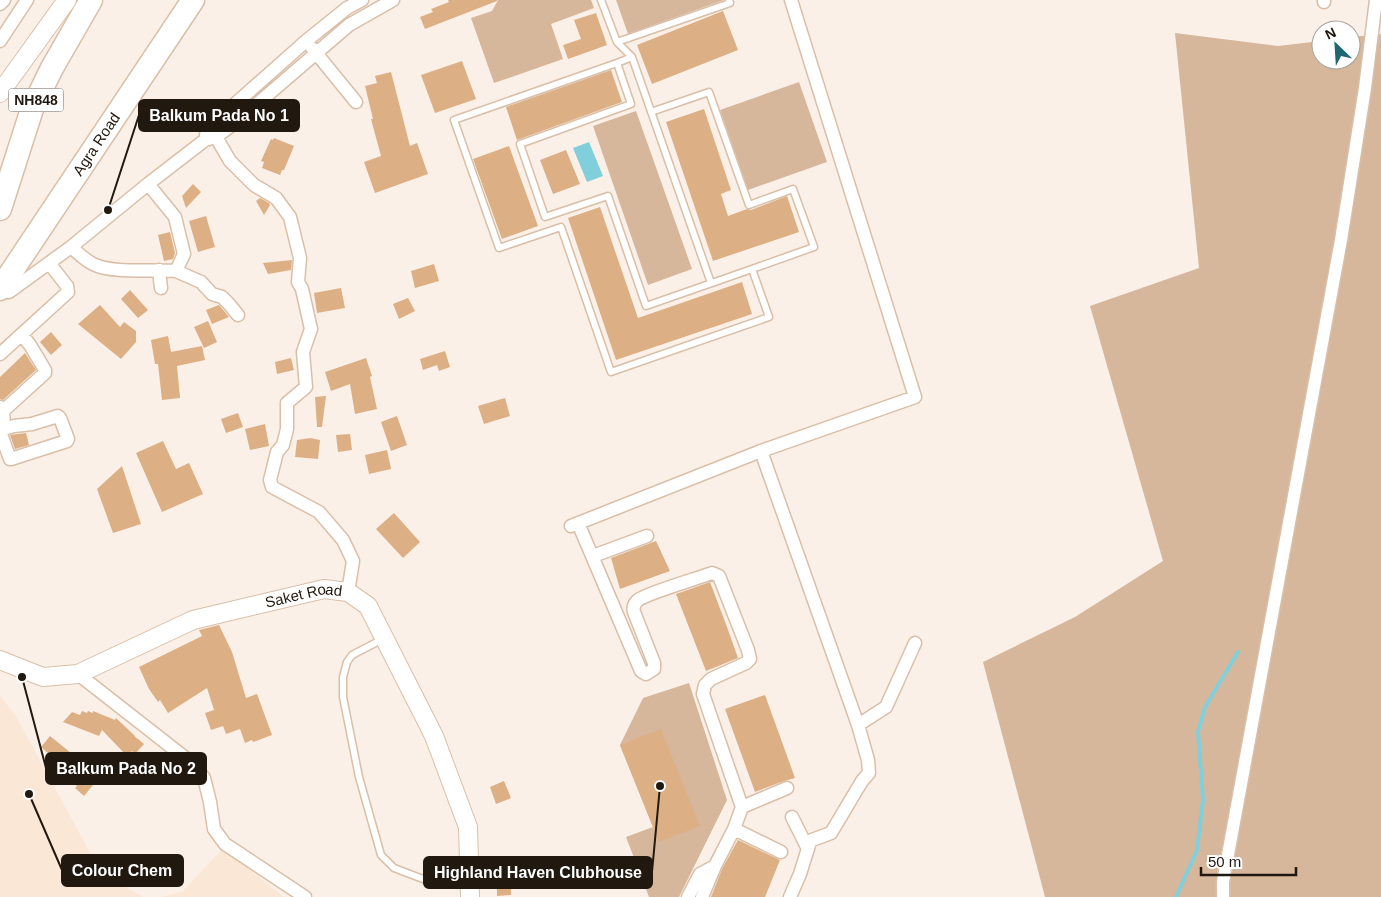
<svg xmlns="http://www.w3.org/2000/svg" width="1381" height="897" viewBox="0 0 1381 897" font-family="Arial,sans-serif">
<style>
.built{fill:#fbe7d6}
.green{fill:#d7b79c}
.water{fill:#82cfdc}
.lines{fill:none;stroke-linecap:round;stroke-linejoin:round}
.stream{stroke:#82cfdc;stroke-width:4}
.building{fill:#ddaf85}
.lane-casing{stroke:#d9bfa8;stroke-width:9}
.street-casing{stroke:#d9bfa8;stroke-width:15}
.secondary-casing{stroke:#d9bfa8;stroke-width:20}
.highway-casing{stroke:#d9bfa8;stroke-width:25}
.lane{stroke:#fff;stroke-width:6}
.street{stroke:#fff;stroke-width:12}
.secondary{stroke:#fff;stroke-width:18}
.highway{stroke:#fff;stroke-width:22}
.labels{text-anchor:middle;stroke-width:4;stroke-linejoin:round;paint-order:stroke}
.shield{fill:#fff;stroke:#645d57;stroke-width:1}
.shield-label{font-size:14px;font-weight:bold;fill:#21180f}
.street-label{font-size:15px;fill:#21180f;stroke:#fff}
.leader{fill:none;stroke:#21180f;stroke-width:2}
.callout-dot{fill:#21180f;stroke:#fff;stroke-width:2}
.callout{fill:#21180f;stroke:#21180f;stroke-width:2}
.callout-label{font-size:16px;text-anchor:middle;font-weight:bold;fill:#fff}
</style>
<rect width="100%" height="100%" fill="#fbf0e7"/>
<!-- built -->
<path class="built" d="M0 696 16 716 101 873 143 897H0Z
M223 848 284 897H161L182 892Z"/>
<!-- green -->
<path class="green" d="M498 0H591L594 8 551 24 563 59 494 83 471 18 492 11Z
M616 0H724L628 34Z
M1175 33 1278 46 1321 41V60H1351V37L1381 34V897H1045L983 662 1075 617 1163 561 1090 306 1199 268Z
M799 82 827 162 748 190 720 110Z
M636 111 692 269 648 285 593 126Z
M689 683 727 800 679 897H649L626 837 653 827 620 745 643 698Z"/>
<!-- water -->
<path class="water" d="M589 142 603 176 587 182 573 148Z"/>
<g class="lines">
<!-- stream -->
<path class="stream" d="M1176 897 1197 850 1203 800 1198 732 1205 707 1238 652"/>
</g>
<!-- building -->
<path class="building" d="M448 0H497V1L425 29 420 17 433 12 431 9 449 2Z
M723 11 738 50 652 84 637 45Z
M596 13 607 45 568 59 563 45 581 39 574 20Z
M462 61 476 99 435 113 421 75Z
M611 70 622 102 517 140 506 107Z
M391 72 410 146 417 143 428 174 375 193 364 162 381 156 371 119H373L365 86 377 83 375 76Z
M704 109 731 190 721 194 728 216 747 209 751 210 787 196 799 232 713 261 666 122Z
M274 138 294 146 284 170H282L280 175 262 168 264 162 261 161 271 139 273 140Z
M509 146 538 226 502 239 473 159Z
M566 150 580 184 553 194 540 160Z
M193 184 201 192 186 208 182 196Z
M260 198 269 203 270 205 264 215 256 201Z
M600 207 638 318 742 282 752 314 616 360 568 218Z
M206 216 215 247 198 252 189 221Z
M170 232 175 253 173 259 164 261 158 235Z
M292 260 291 270 268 274 263 263Z
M434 264 439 281 415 288 411 271Z
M341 288 345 308 317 313 314 293Z
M130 290 148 310 138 318 121 299Z
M408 298 415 311 399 319 393 304Z
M100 305 120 327 124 322 136 331V342L121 359 78 324Z
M219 305 229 317 212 324 206 310Z
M208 321 217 342 204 348 194 327Z
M51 332 62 345 51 355 40 342Z
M168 336 171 352 202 346 205 360 177 366 180 398 162 400 158 364H155L151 340Z
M445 351 450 367 439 371 437 365 423 370 420 359Z
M25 353 36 370 3 400 0 399V377Z
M291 358 294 370 277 374 275 362Z
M366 358 372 376 370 377 377 409 355 414 350 384 331 391 325 372Z
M326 396 322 427H317L315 397Z
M505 398 510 416 484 424 478 406Z
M238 413 243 427 226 433 221 419Z
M397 416 407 445 391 451 381 422Z
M265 424 269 446 250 450 245 429Z
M26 433 29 445 15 449 10 435Z
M350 434 352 450 338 452 336 435Z
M310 438 320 440 318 459 295 457 297 440Z
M163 441 176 469 189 463 203 494 162 512 136 453Z
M387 450 391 469 369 474 365 455Z
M122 466 141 524 113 533 97 489Z
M394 513 420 542 403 558 376 529Z
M656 541 670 571 620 589 611 558Z
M710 582 727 627 738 658 706 671 676 594Z
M219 625 232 652 246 698 257 694 272 735 253 742 252 740 245 743 240 729 226 734 223 726 211 730 205 713 214 710 207 688 168 713 160 700 158 702 149 689 139 667 202 636 199 630Z
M765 695 795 778 784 781 755 792 725 709Z
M82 711 87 713 88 711 93 713V711L115 720 116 718 134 735 136 738H137L144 744 135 754 132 751 127 756 102 730 99 736 63 722 72 712 80 715Z
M661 729 700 826 659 842 620 745Z
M50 736 87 766 83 778 94 768 102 774 84 796 75 788 77 786 54 767 58 762 41 747Z
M504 781 511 798 496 804 490 787Z
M738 840 780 860 765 897H711L722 869Z
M497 874H511V895L497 896Z"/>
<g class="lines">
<defs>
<path id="lane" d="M601 0 617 42 632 57 711 283
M617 42 730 3 729 0
M617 63 631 104 520 144 545 217 608 196 646 306 752 269 769 317 611 372 561 227 499 248 454 120 617 63 632 57
M651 112 709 92 749 205 793 189 814 247 752 269
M383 639 352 655 347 662 343 677V697L359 777 381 855 394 868 423 879 453 883H469"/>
<path id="street" d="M1324 0V2
M0 4 4 0
M0 41 27 0
M312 48 356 102
M208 128 216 137 230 161 254 185 276 198 290 217 300 258 298 282 302 289 311 329 303 352 306 387 287 403V429L283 445 277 452 270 480 272 487 319 512 343 540 353 561 348 592
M206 135 208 128 306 41 347 8 362 0
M71 247C78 253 85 260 93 264 112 274 154 269 176 271L184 254 175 217 148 184
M159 270 161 288
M176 271 201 282 212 294 222 297 229 304 238 315
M9 292 71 247 148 184 205 140 216 137 236 122 349 25 393 0
M0 354 68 292 67 286 49 263
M0 407 3 411 45 373V370L30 345 22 335
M3 411 4 425 1 434 10 459H11L67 441 68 439 60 418 58 416 32 424 14 426 3 429
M578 523 641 671 646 674 654 669V663L634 612C633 608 634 604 637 601 644 594 699 578 712 573L719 576 748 650 750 659 746 663 711 679 705 685 703 694 742 807 734 829 715 866 700 874 688 897
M571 526 761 451
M593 556 647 536
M78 674 193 764 204 778 210 802 214 829 225 844 305 897
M858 725 886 707 915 643
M742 807 787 788
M792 817 808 849
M734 829 781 852
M702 897 715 866
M790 897 800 874 810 842 812 840 831 833 862 781 869 773 868 760 858 725 761 451 915 397 791 0
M1223 897V882L1341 240 1365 88 1376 0"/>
<g id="secondary">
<path d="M0 93 67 0"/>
<path id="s1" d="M0 660 43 677 78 674 193 620 324 589 348 592 368 606 434 736 468 827 470 897"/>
</g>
<g id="highway">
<path d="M0 209 32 109 52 68 91 0"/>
<path id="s2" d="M0 289 193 0"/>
</g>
</defs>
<!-- lane casing -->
<use href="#lane" class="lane-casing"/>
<!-- street casing -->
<use href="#street" class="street-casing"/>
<!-- secondary casing -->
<use href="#secondary" class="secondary-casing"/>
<!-- highway casing -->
<use href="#highway" class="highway-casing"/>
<!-- lane -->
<use href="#lane" class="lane"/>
<!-- street -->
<use href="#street" class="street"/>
<!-- secondary -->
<use href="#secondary" class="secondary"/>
<!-- highway -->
<use href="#highway" class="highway"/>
</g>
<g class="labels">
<!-- shield labels -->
<rect class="shield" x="8.5" y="88.5" width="55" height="23" rx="4"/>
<g class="shield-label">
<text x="36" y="105">NH848</text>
</g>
<!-- street labels -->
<g class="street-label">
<text dy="5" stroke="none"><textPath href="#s2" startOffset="174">Agra Road</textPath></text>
<text dy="5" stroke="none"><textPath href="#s1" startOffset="322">Saket Road</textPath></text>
</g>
</g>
<!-- callouts -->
<path class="leader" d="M108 210L139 115M22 677L46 768M29 794L62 870M660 786L652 872"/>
<g class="callout-dot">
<circle cx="108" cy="210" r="5"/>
<circle cx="22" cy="677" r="5"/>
<circle cx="29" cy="794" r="5"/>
<circle cx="660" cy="786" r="5"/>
</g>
<g class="callout">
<rect x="139" y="100" width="160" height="31" rx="5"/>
<rect x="46" y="753" width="160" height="31" rx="5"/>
<rect x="62" y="855" width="121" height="31" rx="5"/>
<rect x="424" y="857" width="228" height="31" rx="5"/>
</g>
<g class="callout-label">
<text x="219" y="121">Balkum Pada No 1</text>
<text x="126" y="774">Balkum Pada No 2</text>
<text x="122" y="876">Colour Chem</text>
<text x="538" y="878">Highland Haven Clubhouse</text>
</g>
<!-- north arrow -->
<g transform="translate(1336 45) rotate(335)"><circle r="24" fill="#ffffff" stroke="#a6a39f"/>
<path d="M0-4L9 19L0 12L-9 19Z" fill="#1c6772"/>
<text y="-8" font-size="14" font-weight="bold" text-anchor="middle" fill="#21180f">N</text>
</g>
<!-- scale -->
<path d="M1201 867v8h95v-8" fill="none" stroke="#21180f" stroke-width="2.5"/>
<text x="1208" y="867" font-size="15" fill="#21180f" stroke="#ffffff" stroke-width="4" paint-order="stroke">50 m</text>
</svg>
